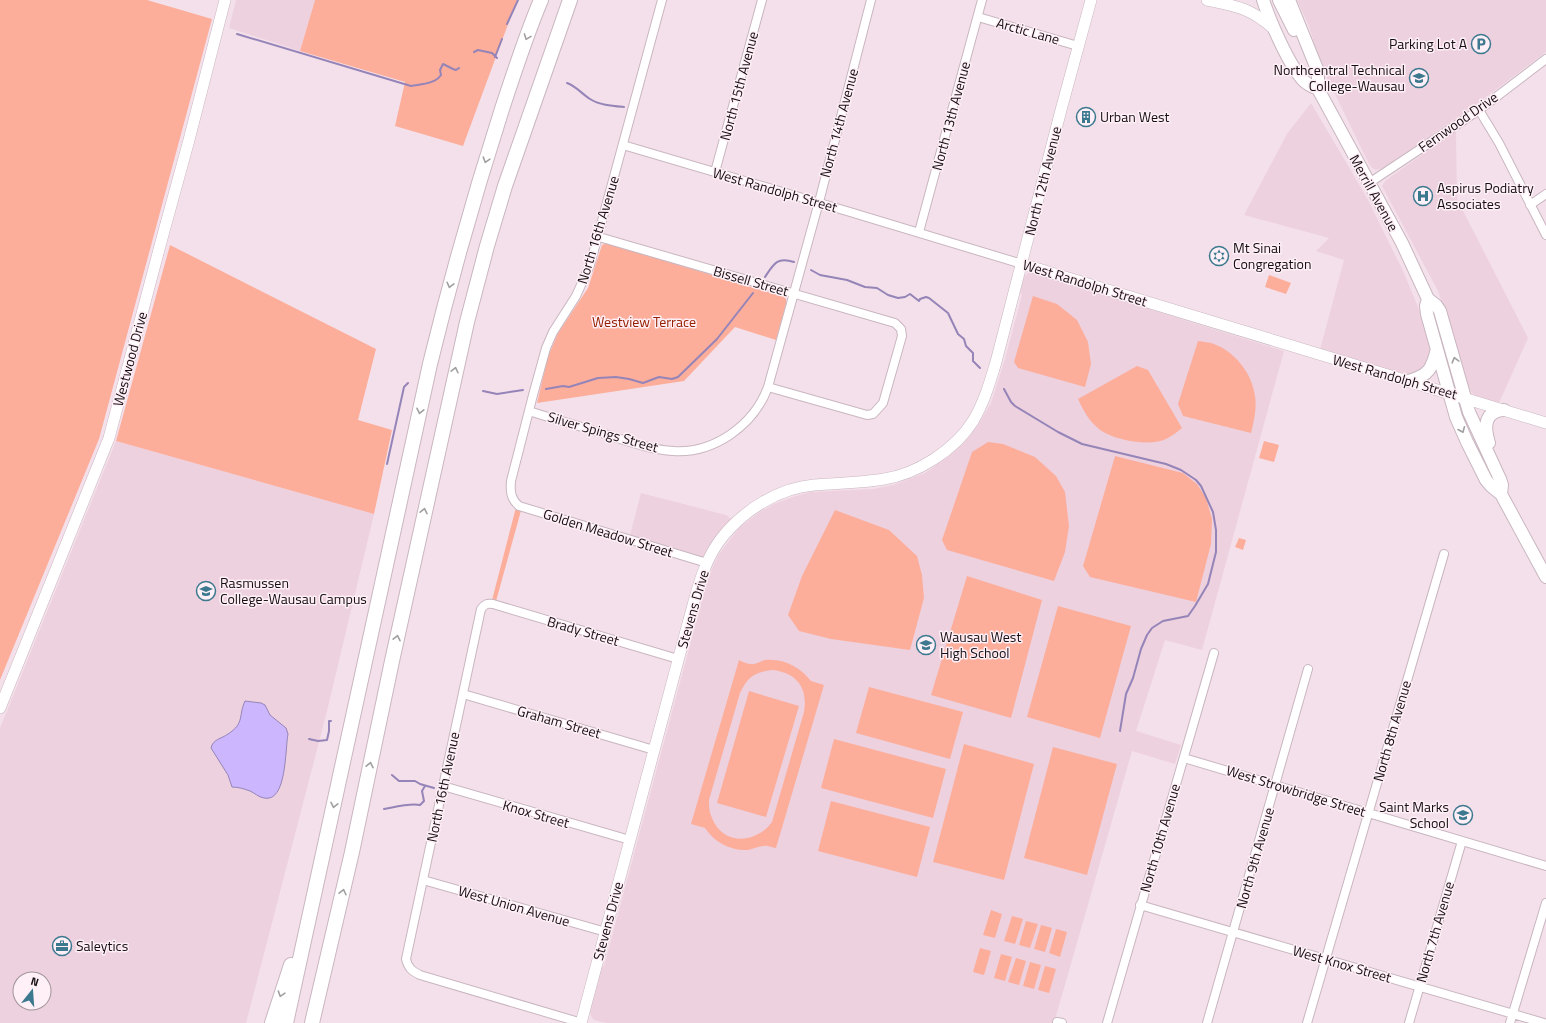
<svg xmlns="http://www.w3.org/2000/svg" width="1546" height="1023" viewBox="0 0 1546 1023" font-family="'Titillium Web',sans-serif">
<style>
.built{fill:#edd1df;fill-rule:evenodd}
.green{fill:#fcae9b;fill-rule:evenodd}
.water{fill:#ccb7ff;stroke:#9584b8}
.lines{fill:none;stroke-linecap:round;stroke-linejoin:round}
.stream{stroke:#9584b8;stroke-width:2}
.street-casing{stroke:#c9b6c0;stroke-width:10}
.secondary-casing{stroke:#c9b6c0;stroke-width:12}
.primary-casing{stroke:#c9b6c0;stroke-width:14}
.highway-casing{stroke:#c9b6c0;stroke-width:16}
.street{stroke:#fff;stroke-width:8}
.secondary{stroke:#fff;stroke-width:11}
.primary{stroke:#fff;stroke-width:12}
.highway{stroke:#fff;stroke-width:14}
.oneway{stroke:#a19fa0}
.labels{text-anchor:middle;stroke-width:3;stroke-linejoin:round;paint-order:stroke}
.street-label{font-size:14px;fill:#140e11;stroke:#ffeff6}
.poi-label{font-size:14px;fill:#140e11;stroke:#ffeff6;text-anchor:start}
.park-label{font-size:14px;fill:#952000;stroke:#ffeff6}
</style>
<rect width="100%" height="100%" fill="#f4e0ea"/>
<!-- built -->
<path class="built" d="M236 0H315L300 51 229 28Z
M1297 0H1546V52L1474 106 1383 168 1376 170 1372 168 1368 162 1320 63 1309 26Z
M1311 103 1367 198 1404 273 1420 312 1432 350 1427 369 1407 376 1320 350 1344 260 1316 251 1329 238 1244 215 1287 134Z
M1456 131 1457 199 1528 338 1499 403 1474 395 1468 388 1453 333 1438 291 1382 186 1386 180Z
M1029 272 1284 351 1202 650 1165 640 1136 731 1181 745 1175 764 1132 751 1054 1023H606L594 1020 591 1016 590 1011 601 968 604 966 705 589 713 566 719 554 739 528 761 511 774 504 793 497 810 492 873 489 893 485 925 473 952 454 963 444 978 425 991 403 1005 359 1022 295 1020 292 1024 277Z
M116 441 374 514 327 711 246 1023H0V728ZM20 979H44V1003H20Z
M641 493 726 515 736 522 707 563 629 539Z"/>
<!-- green -->
<path class="green" d="M0 0H147L212 19 99 439 0 680Z
M315 0H517L463 146 395 126 405 82 300 51Z
M607 243 784 297 786 299V304L776 340 735 327 684 381 537 403 548 356 553 345 558 333 588 288 601 248 602 245Z
M170 245 376 349 358 420 392 430 374 514 116 441Z
M1269 275 1291 283 1286 294 1265 287Z
M1033 296 1057 304 1077 320 1088 342 1091 364 1085 387 1018 368 1014 362Z
M1198 341C1203 342 1209 342 1214 344 1235 352 1252 373 1255 396 1257 408 1254 421 1251 433L1183 416 1178 404Z
M1137 366 1148 370 1182 428C1177 432 1172 436 1166 439 1151 447 1112 440 1099 429 1089 421 1083 410 1078 399Z
M1264 441 1279 445 1274 462 1259 458Z
M988 442 1003 444 1035 457 1056 476 1065 492 1069 526 1065 552 1054 581 947 550 942 540 972 452Z
M1115 456 1183 473 1197 484 1206 498 1212 519 1211 544 1196 602 1090 577 1083 566Z
M518 505 522 507 495 605 491 604 515 511Z
M835 510 889 530 917 556 922 575 924 598 910 650 831 639 799 631 788 615 802 576Z
M1239 538 1246 540 1243 550 1235 547Z
M967 576 1042 600 1011 718 931 695Z
M1058 606 1131 626 1100 738 1027 717Z
M739 660C743 662 749 665 754 664 758 663 761 661 765 660 784 658 800 667 811 681L824 685 776 848C772 848 767 845 764 846 759 846 753 849 748 850 731 851 715 843 705 828L691 824ZM773 670C797 673 808 688 804 712L772 822C756 844 723 846 712 818 709 812 709 806 709 800L740 693C748 676 755 672 773 670Z
M869 687 963 712 950 759 856 733Z
M749 691 799 706 766 817 717 803Z
M834 739 946 769 933 818 821 788Z
M964 744 1034 764 1004 880 933 862Z
M1053 747 1117 764 1087 875 1024 858Z
M831 801 930 827 917 877 818 851Z
M991 910 1002 914 995 938 983 935Z
M1012 916 1023 919 1015 944 1004 941Z
M1026 921 1038 924 1030 948 1019 945Z
M1041 925 1052 928 1045 952 1034 949Z
M1056 929 1067 932 1060 957 1049 953Z
M980 948 991 951 984 975 973 972Z
M1001 954 1012 957 1005 981 994 978Z
M1016 958 1026 961 1019 985 1008 982Z
M1030 962 1041 965 1034 989 1023 986Z
M1045 966 1056 969 1049 993 1038 990Z"/>
<!-- water -->
<path class="water" d="M245 701 261 703 265 705 270 715 286 728 288 734C285 749 287 803 264 798 258 797 255 793 250 791 245 789 238 787 232 787L228 775 211 748C213 739 221 739 228 734 245 723 238 716 245 701Z"/>
<g class="lines">
<!-- stream -->
<path class="stream" d="M507 24 518 0
M237 34 411 86C421 84 435 84 441 75L440 70 443 64 453 69 456 70 459 68
M474 52 478 50 492 53 497 58
M495 57 502 39
M567 83C576 86 582 94 590 99 599 105 613 106 624 107
M811 270 820 275 847 280 865 287 877 288 888 295 898 298 905 297 910 294 919 301 920 299 926 297 929 298 948 313 958 334 964 339 966 346 973 353V361L980 368
M765 277C774 263 777 257 794 262
M546 389 563 386 569 387 598 378 616 377 629 379 643 383 659 377 672 379 678 377 717 339 753 293
M1004 389 1011 402 1015 406 1058 432 1082 444 1166 464 1181 470 1196 480 1201 486 1213 512 1216 530V552L1208 584 1195 606 1188 616 1163 621 1152 628 1147 635 1141 649 1133 678 1126 694 1120 731
M483 391 497 394 523 390
M387 464 404 387 408 383
M309 739 318 741 327 740 329 731V721H331
M392 775 399 781H415L420 784 434 788
M384 809C395 807 410 803 420 805L424 801 422 791 425 786"/>
<defs>
<path id="street" d="M662 0 590 265 576 296 553 332 546 348 533 395 511 481C510 492 511 499 519 506L707 563
M978 17 1078 46
M1479 110 1499 143 1546 235
M623 145 850 212 1022 264
M715 172 762 0
M1369 183 1479 110 1546 59
M1530 205 1546 194
M919 232 982 0
M599 237 895 323 901 329 902 336 883 403 873 414 867 415 768 387
M529 411C557 420 586 428 614 437 633 443 653 450 673 451 714 454 754 425 768 387L819 202 871 0
M463 694 654 750
M1184 758 1546 866
M443 786 630 840
M423 880 606 932
M1140 905 1544 1023
M1057 1022 1062 1023
M582 1023 420 975C412 971 408 968 406 959L481 609C485 604 487 603 493 604L678 659
M1107 1023 1214 653
M1207 1023 1308 669
M1307 1023 1444 554
M1409 1023 1462 841
M1510 1023 1546 903"/>
<path id="secondary" d="M1207 0C1236 6 1251 8 1274 29
M1022 264 1546 423
M0 708 109 438 161 242 189 140 225 0
M581 1023 687 627C696 596 702 561 724 535 746 509 779 488 814 485 838 483 861 483 884 479 917 474 955 450 973 421 984 403 990 382 996 362L1061 110 1091 0"/>
<path id="primary" d="M1263 0C1270 21 1289 66 1304 81 1308 85 1313 87 1318 89
M1279 0 1294 30
M1289 0 1317 69 1318 77V89L1402 243 1428 299 1436 305 1440 311 1469 412 1500 479 1502 485 1501 494
M1428 299 1426 306 1427 314 1456 417 1467 442 1486 480 1491 486 1501 494 1546 577
M1409 381C1429 375 1432 369 1437 349
M1489 443C1484 427 1484 411 1504 410"/>
<path id="highway" d="M272 1023 291 965
M286 1023 430 364C451 278 475 193 502 109 514 73 526 35 541 0
M312 1023 352 852 392 661 467 322 487 246 505 186 570 0"/>
</defs>
<!-- street casing -->
<use href="#street" class="street-casing"/>
<!-- secondary casing -->
<use href="#secondary" class="secondary-casing"/>
<!-- primary casing -->
<use href="#primary" class="primary-casing"/>
<!-- highway casing -->
<use href="#highway" class="highway-casing"/>
<!-- street -->
<use href="#street" class="street"/>
<!-- secondary -->
<use href="#secondary" class="secondary"/>
<!-- primary -->
<use href="#primary" class="primary"/>
<!-- highway -->
<use href="#highway" class="highway"/>
</g>
<!-- one-way arrows -->
<defs><path id="oneway-chevron" d="M-2-3.5L2.5 0L-2 3.5" fill="none" stroke-width="1.6" stroke-linecap="round" stroke-linejoin="round"/></defs>
<g class="oneway">
<use href="#oneway-chevron" transform="translate(527 37) rotate(110)"/>
<use href="#oneway-chevron" transform="translate(486 160) rotate(107)"/>
<use href="#oneway-chevron" transform="translate(450 285) rotate(104)"/>
<use href="#oneway-chevron" transform="translate(1455 360) rotate(-105)"/>
<use href="#oneway-chevron" transform="translate(455 370) rotate(-77)"/>
<use href="#oneway-chevron" transform="translate(420 411) rotate(102)"/>
<use href="#oneway-chevron" transform="translate(1462 430) rotate(67)"/>
<use href="#oneway-chevron" transform="translate(424 511) rotate(-78)"/>
<use href="#oneway-chevron" transform="translate(397 638) rotate(-78)"/>
<use href="#oneway-chevron" transform="translate(370 765) rotate(-78)"/>
<use href="#oneway-chevron" transform="translate(334 805) rotate(102)"/>
<use href="#oneway-chevron" transform="translate(343 892) rotate(-77)"/>
<use href="#oneway-chevron" transform="translate(281 994) rotate(108)"/>
</g>
<!-- icons -->
<defs>
<symbol id="parking-ring" viewBox="-11 -11 22 22"><circle r="9.5" fill="#ffeff6" stroke="#3c798f" stroke-width="1.5"/><path d="M-3.5-5.5H1a3.5 3.5 0 0 1 0 7H-1V5.5H-3.5ZM-1-3.4V-.6H.8a1.4 1.4 0 0 0 0-2.8Z" fill="#3c798f"/></symbol>
<symbol id="university-ring" viewBox="-11 -11 22 22"><circle r="9.5" fill="#ffeff6" stroke="#3c798f" stroke-width="1.5"/><path d="M0-5L7-2L0 1L-7-2ZM-4 1L0 2.5L4 1V4Q0 6-4 4Z" fill="#3c798f"/></symbol>
<symbol id="building-ring" viewBox="-11 -11 22 22"><circle r="9.5" fill="#ffeff6" stroke="#3c798f" stroke-width="1.5"/><path d="M-4-6H4V6H1V3H-1V6H-4ZM-2.5-4.3h1.7v1.8h-1.7ZM.8-4.3h1.7v1.8H.8ZM-2.5-1h1.7V.8h-1.7ZM.8-1h1.7V.8H.8Z" fill="#3c798f"/></symbol>
<symbol id="hospital-ring" viewBox="-11 -11 22 22"><circle r="9.5" fill="#ffeff6" stroke="#3c798f" stroke-width="1.5"/><path d="M-5-5h3v3.5h4V-5h3V5h-3V1.5h-4V5h-3Z" fill="#3c798f"/></symbol>
<symbol id="synagogue-ring" viewBox="-11 -11 22 22"><circle r="9.5" fill="#ffeff6" stroke="#3c798f" stroke-width="1.5"/><path d="M0-6.5L5.6 3.2H-5.6ZM0 6.5L5.6-3.2H-5.6Z" fill="#3c798f"/></symbol>
<symbol id="school-ring" viewBox="-11 -11 22 22"><circle r="9.5" fill="#ffeff6" stroke="#3c798f" stroke-width="1.5"/><path d="M0-5L7-2L0 1L-7-2ZM-4 1L0 2.5L4 1V4Q0 6-4 4Z" fill="#3c798f"/></symbol>
<symbol id="office-ring" viewBox="-11 -11 22 22"><circle r="9.5" fill="#ffeff6" stroke="#3c798f" stroke-width="1.5"/><path d="M-6-3h4V-5.5h4V-3h4V5H-6ZM-1-4.5V-3h2v-1.5ZM-6 0V1H6V0Z" fill="#3c798f"/></symbol>
</defs>
<g fill-rule="evenodd">
<use href="#parking-ring" x="1470" y="33" width="22" height="22"/>
<use href="#university-ring" x="1408" y="67" width="22" height="22"/>
<use href="#building-ring" x="1075" y="106" width="22" height="22"/>
<use href="#hospital-ring" x="1412" y="185" width="22" height="22"/>
<use href="#synagogue-ring" x="1208" y="245" width="22" height="22"/>
<use href="#university-ring" x="195" y="580" width="22" height="22"/>
<use href="#school-ring" x="915" y="634" width="22" height="22"/>
<use href="#school-ring" x="1452" y="804" width="22" height="22"/>
<use href="#office-ring" x="51" y="935" width="22" height="22"/>
</g>
<g class="labels">
<!-- street labels -->
<g class="street-label">
<text transform="translate(1028 31) rotate(16)" y="5">Arctic Lane</text>
<text transform="translate(739 86) rotate(-75)" y="5">North 15th Avenue</text>
<text transform="translate(951 116) rotate(-75)" y="5">North 13th Avenue</text>
<text transform="translate(1458 122) rotate(-35)" y="5">Fernwood Drive</text>
<text transform="translate(839 123) rotate(-75)" y="5">North 14th Avenue</text>
<text transform="translate(1043 181) rotate(-76)" y="5">North 12th Avenue</text>
<text transform="translate(775 190) rotate(16)" y="5">West Randolph Street</text>
<text transform="translate(1374 193) rotate(61)" y="5">Merrill Avenue</text>
<text transform="translate(598 230) rotate(-73)" y="5">North 16th Avenue</text>
<text transform="translate(751 281) rotate(16)" y="5">Bissell Street</text>
<text transform="translate(1085 283) rotate(17)" y="5">West Randolph Street</text>
<text transform="translate(130 359) rotate(-75)" y="5">Westwood Drive</text>
<text transform="translate(1395 377) rotate(16)" y="5">West Randolph Street</text>
<text transform="translate(603 432) rotate(16)" y="5">Silver Spings Street</text>
<text transform="translate(608 533) rotate(17)" y="5">Golden Meadow Street</text>
<text transform="translate(693 609) rotate(-74)" y="5">Stevens Drive</text>
<text transform="translate(583 631) rotate(16)" y="5">Brady Street</text>
<text transform="translate(559 722) rotate(16)" y="5">Graham Street</text>
<text transform="translate(1392 731) rotate(-74)" y="5">North 8th Avenue</text>
<text transform="translate(443 787) rotate(-78)" y="5">North 16th Avenue</text>
<text transform="translate(1296 791) rotate(17)" y="5">West Strowbridge Street</text>
<text transform="translate(536 814) rotate(16)" y="5">Knox Street</text>
<text transform="translate(1160 838) rotate(-74)" y="5">North 10th Avenue</text>
<text transform="translate(1255 858) rotate(-74)" y="5">North 9th Avenue</text>
<text transform="translate(514 906) rotate(16)" y="5">West Union Avenue</text>
<text transform="translate(608 921) rotate(-75)" y="5">Stevens Drive</text>
<text transform="translate(1435 932) rotate(-74)" y="5">North 7th Avenue</text>
<text transform="translate(1342 964) rotate(16)" y="5">West Knox Street</text>
</g>
<!-- poi labels -->
<g class="poi-label">
<text x="1467" y="49" text-anchor="end">Parking Lot A</text>
<text x="1405" y="75" text-anchor="end">Northcentral Technical<tspan x="1405" dy="16">College-Wausau</tspan></text>
<text x="1100" y="122">Urban West</text>
<text x="1437" y="193">Aspirus Podiatry<tspan x="1437" dy="16">Associates</tspan></text>
<text x="1233" y="253">Mt Sinai<tspan x="1233" dy="16">Congregation</tspan></text>
<text x="220" y="588">Rasmussen<tspan x="220" dy="16">College-Wausau Campus</tspan></text>
<text x="940" y="642">Wausau West<tspan x="940" dy="16">High School</tspan></text>
<text x="1449" y="812" text-anchor="end">Saint Marks<tspan x="1449" dy="16">School</tspan></text>
<text x="76" y="951">Saleytics</text>
</g>
<!-- park labels -->
<g class="park-label">
<text x="644" y="327">Westview Terrace</text>
</g>
</g>
<!-- north arrow -->
<g transform="translate(32 991) rotate(17)"><circle r="19" fill="#ffeff6" stroke="#a1959a"/>
<path d="M0-3L7 15L0 10L-7 15Z" fill="#3c798f"/>
<text y="-6" font-size="11" font-weight="bold" text-anchor="middle" fill="#140e11">N</text>
</g>
</svg>
